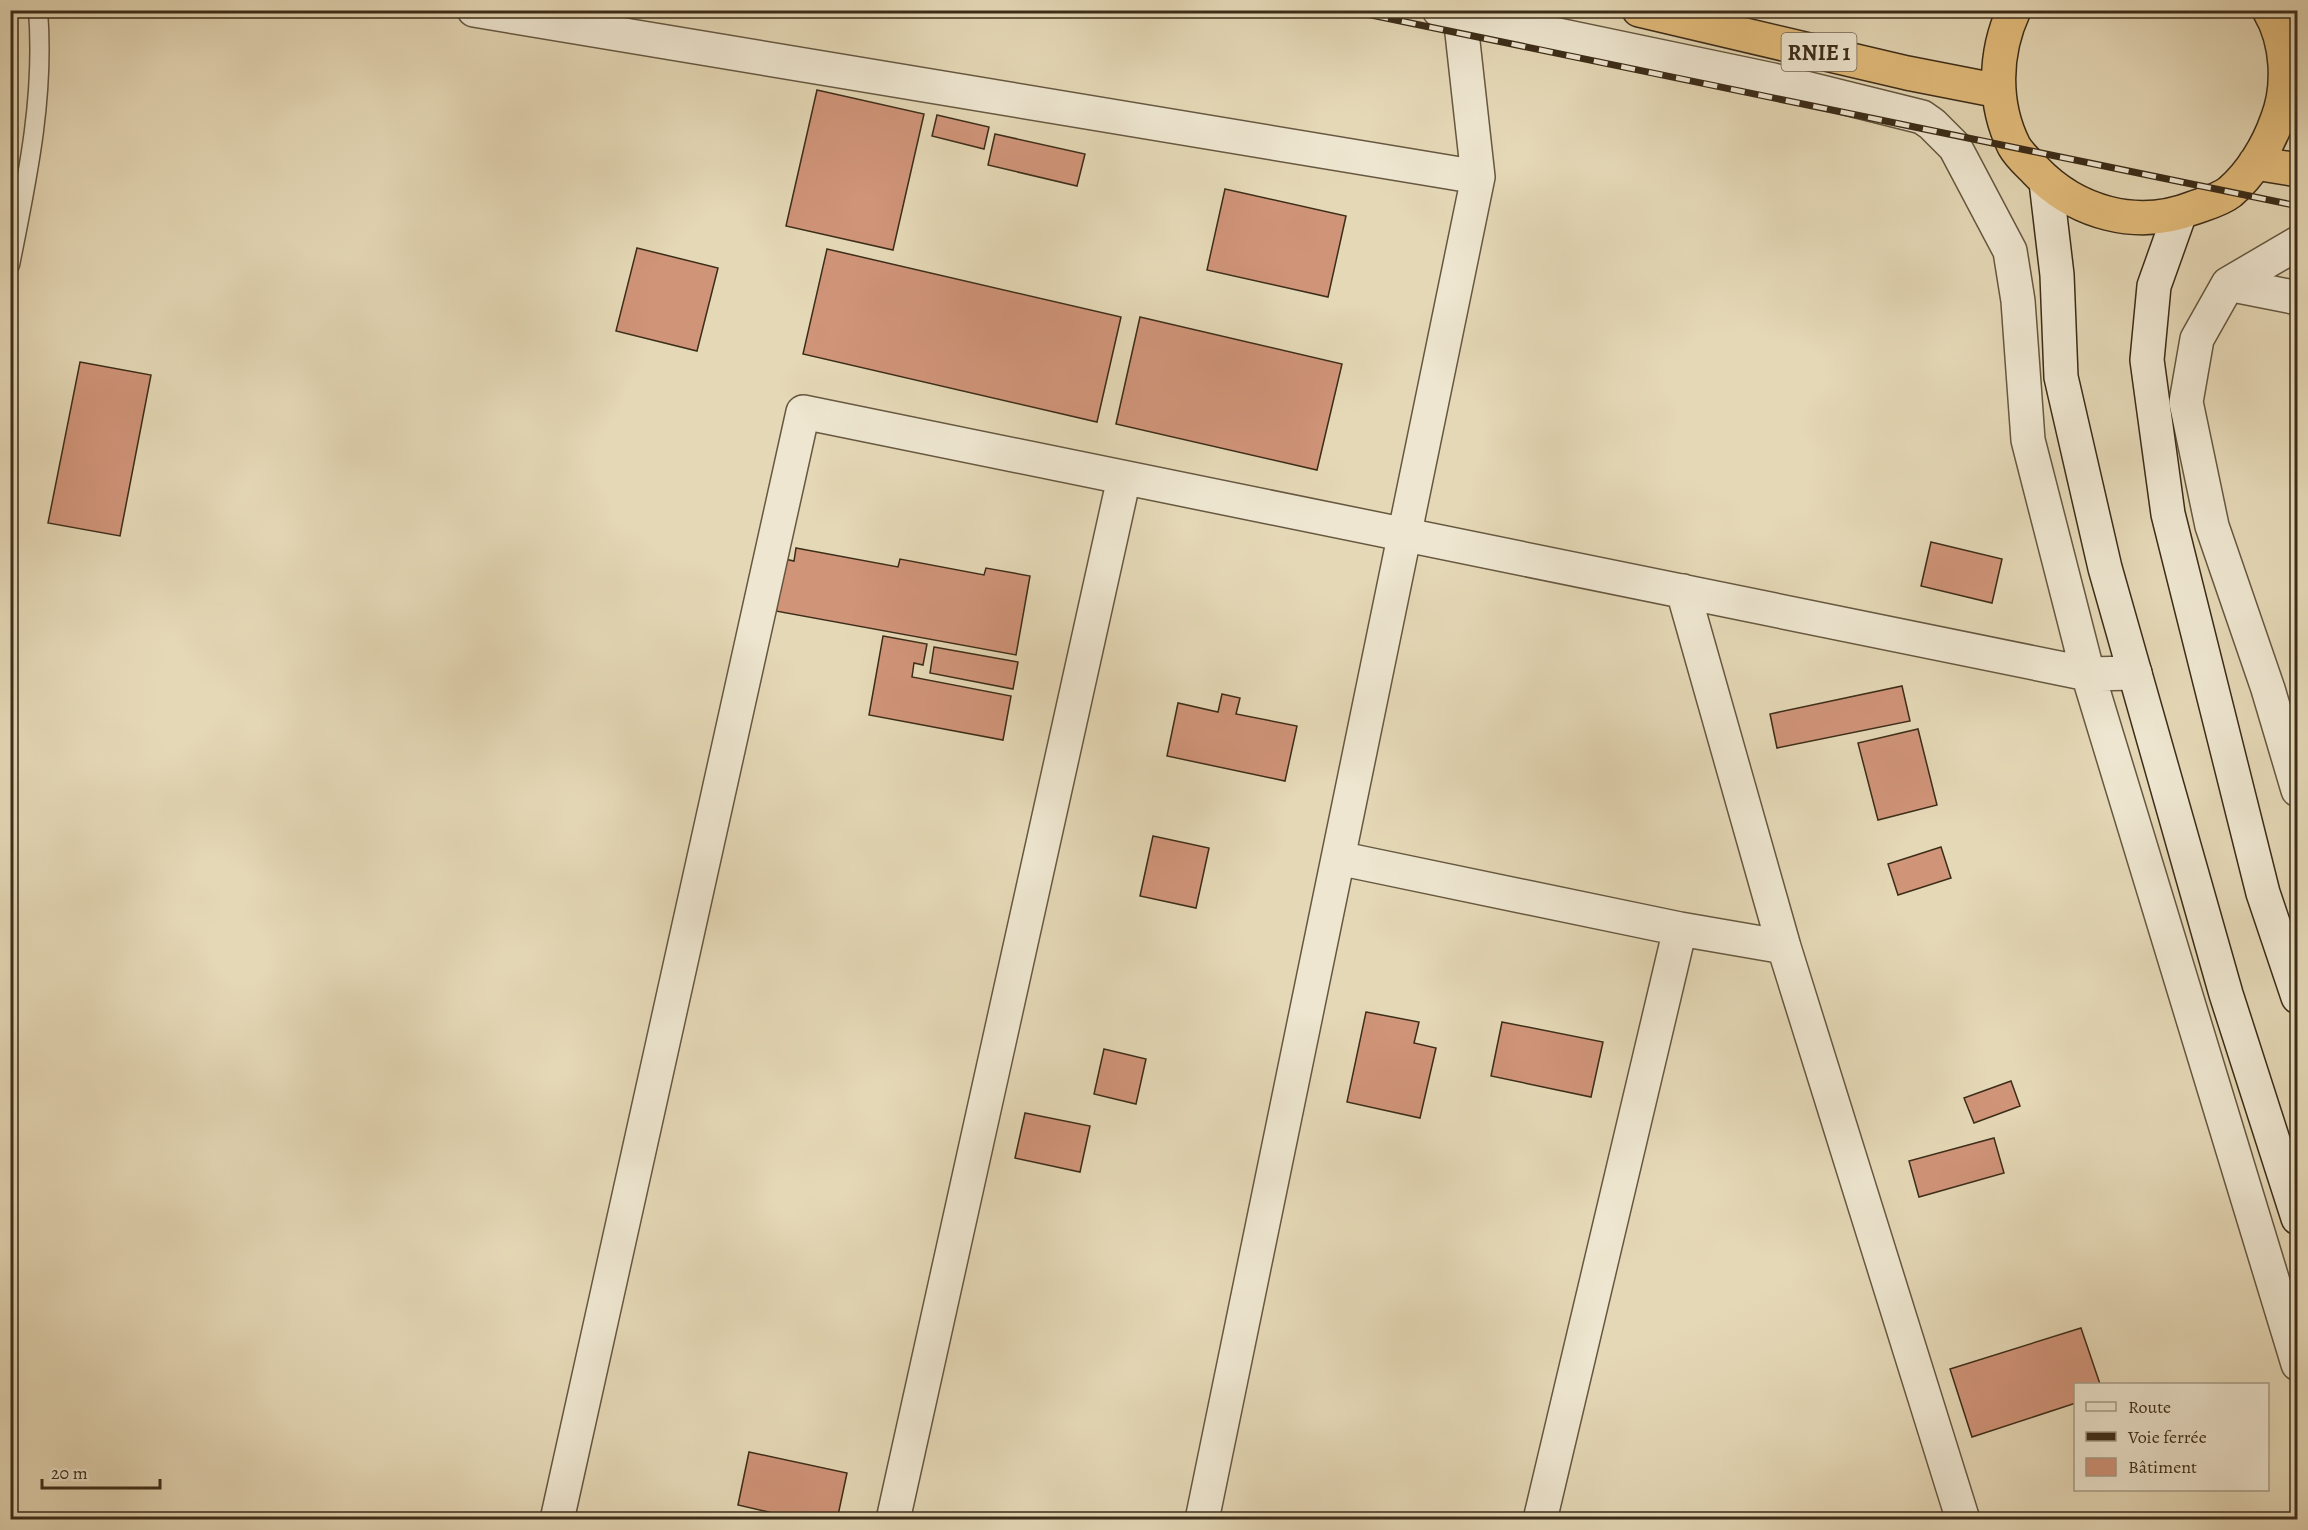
<svg xmlns="http://www.w3.org/2000/svg" width="2308" height="1530" viewBox="0 0 2308 1530" font-family="Alegreya,serif">
<style>
.building{fill:#d09479;stroke:#3c2d19;stroke-width:1.5}
.lines{fill:none;stroke-linecap:round;stroke-linejoin:round}
.lane-casing{stroke:#665840;stroke-width:21}
.street-casing{stroke:#665840;stroke-width:36}
.secondary-casing{stroke:#3c2d19;stroke-width:36}
.highway-casing{stroke:#3c2d19;stroke-width:36}
.lane{stroke:#eee6d0;stroke-width:18}
.street{stroke:#eee6d0;stroke-width:33}
.secondary{stroke:#eee6d0;stroke-width:33}
.highway{stroke:#e2bc7b;stroke-width:33}
.rail-casing{stroke:#3c2d19;stroke-width:7}
.rail{stroke:#eee6d0;stroke-width:4.5;stroke-dasharray:14;stroke-linecap:butt}
.labels{text-anchor:middle;stroke-width:5;stroke-linejoin:round;paint-order:stroke}
.shield{fill:#eee6d0;stroke:#716450;stroke-width:1.5}
.shield-label{font-size:22px;font-weight:bold;fill:#3c2d19}
</style>
<rect width="100%" height="100%" fill="#e5d8b6"/>
<filter id="stains"><feTurbulence type="fractalNoise" baseFrequency=".00333" numOctaves="4"/><feColorMatrix values="0 0 0 0 .2 0 0 0 0 .09 0 0 0 0 .02 0 0 0 .5 -.17"/></filter>
<radialGradient id="worn" r=".72"><stop offset=".6" stop-color="#630" stop-opacity="0"/><stop offset="1" stop-color="#630" stop-opacity=".3"/></radialGradient>
<!-- building -->
<path class="building" d="M817 90 924 114 893 250 786 226Z
M937 115 989 127 984 149 932 136Z
M995 134 1085 154 1077 186 988 165Z
M1225 189 1346 216 1328 297 1207 270Z
M637 248 718 268 697 351 616 331Z
M827 249 1121 317 1097 422 803 354Z
M1140 317 1342 364 1317 470 1116 424Z
M80 362 151 375 120 536 48 523Z
M1931 542 2002 559 1992 603 1921 586Z
M796 548 898 567 900 559 984 575 986 568 1030 576 1016 655 770 610 780 558 794 561Z
M883 636 927 644 923 665 914 663 912 677 1011 696 1003 740 869 715Z
M934 647 1018 662 1013 689 930 673Z
M1902 686 1910 721 1777 748 1770 714Z
M1222 694 1240 698 1236 714 1297 726 1285 781 1167 756 1178 703 1218 712Z
M1918 729 1937 805 1878 820 1858 743Z
M1153 836 1209 848 1196 908 1140 896Z
M1941 847 1951 878 1898 895 1888 864Z
M1366 1012 1419 1022 1414 1043 1436 1048 1420 1118 1347 1102Z
M1502 1022 1603 1042 1591 1097 1491 1076Z
M1104 1049 1146 1059 1136 1104 1094 1094Z
M2011 1081 2020 1106 1974 1123 1964 1098Z
M1025 1113 1090 1126 1080 1172 1015 1158Z
M1994 1138 2004 1173 1919 1197 1909 1161Z
M2081 1328 2100 1384H2076V1403L1972 1437 1950 1369Z
M749 1452 847 1473 837 1520H804L738 1505Z"/>
<g class="lines">
<defs>
<path id="lane" d="M10 265C27 180 45 97 38 10"/>
<path id="street" d="M474 10 1478 177
M1439 10 1773 80 1922 117 1932 124 1955 147 2010 251 2018 301 2028 440 2088 674 2298 1364
M2298 243 2228 284 2197 339 2186 402 2212 526 2268 689 2298 790
M2228 284 2298 298
M1683 591 1784 947 1963 1520
M1338 858 1680 929 1784 947
M557 1520 803 412 2088 674 2135 673
M893 1520 1124 478
M1202 1520 1478 177 1460 15
M1540 1520 1680 929"/>
<path id="secondary" d="M2046 182 2057 275 2061 377 2105 568 2226 994 2298 1218
M2180 213 2154 286 2147 360 2168 514 2263 893 2298 997"/>
<path id="highway" d="M1639 10 1907 73 1999 91
M2014 10C1994 53 1993 104 2014 146 2019 155 2028 163 2035 170 2076 213 2137 230 2193 208 2204 204 2220 200 2230 192 2251 174 2268 146 2277 120 2290 87 2288 42 2269 10
M2255 163 2298 170"/>
</defs>
<!-- lane casing -->
<use href="#lane" class="lane-casing"/>
<!-- street casing -->
<use href="#street" class="street-casing"/>
<!-- secondary casing -->
<use href="#secondary" class="secondary-casing"/>
<!-- highway casing -->
<use href="#highway" class="highway-casing"/>
<!-- lane -->
<use href="#lane" class="lane"/>
<!-- street -->
<use href="#street" class="street"/>
<!-- secondary -->
<use href="#secondary" class="secondary"/>
<!-- highway -->
<use href="#highway" class="highway"/>
<defs>
<path id="rail" d="M1347 10 2298 206"/>
</defs>
<!-- rail casing -->
<use href="#rail" class="rail-casing"/>
<!-- rail -->
<use href="#rail" class="rail"/>
</g>
<g class="labels">
<!-- shield labels -->
<rect class="shield" x="1781.5" y="33" width="75" height="38" rx="4.5"/>
<g class="shield-label">
<text x="1819" y="60">RNIE 1</text>
</g>
</g>
<!-- margin -->
<rect width="2308" height="1530" fill="none" stroke="#e5d8b6" stroke-width="36"/>
<rect x="12" y="12" width="2284" height="1506" fill="none" stroke="#3c2d19" stroke-width="3"/>
<rect x="18" y="18" width="2272" height="1494" fill="none" stroke="#3c2d19" stroke-width="1.5"/>
<!-- legend -->
<rect x="2074" y="1383" width="195" height="108" fill="#eee6d0" stroke="#a79c87" stroke-width="1.5"/>
<rect x="2086" y="1402" width="30" height="9" fill="#eee6d0" stroke="#a79c87" stroke-width="1.5"/>
<text x="2128" y="1413" font-size="18" fill="#3c2d19">Route</text>
<rect x="2086" y="1432" width="30" height="9" fill="#3c2d19" stroke="#a79c87" stroke-width="1.5"/>
<text x="2128" y="1443" font-size="18" fill="#3c2d19">Voie ferrée</text>
<rect x="2086" y="1458" width="30" height="18" fill="#d09479" stroke="#a79c87" stroke-width="1.5"/>
<text x="2128" y="1473" font-size="18" fill="#3c2d19">Bâtiment</text>
<!-- scale -->
<path d="M42 1479v9h118v-9" fill="none" stroke="#3c2d19" stroke-width="3"/>
<text x="51" y="1479" font-size="18" fill="#3c2d19" stroke="#eee6d0" stroke-width="4.5" paint-order="stroke">20 m</text>
<rect width="100%" height="100%" filter="url(#stains)"/>
<rect width="100%" height="100%" fill="url(#worn)"/>
</svg>
